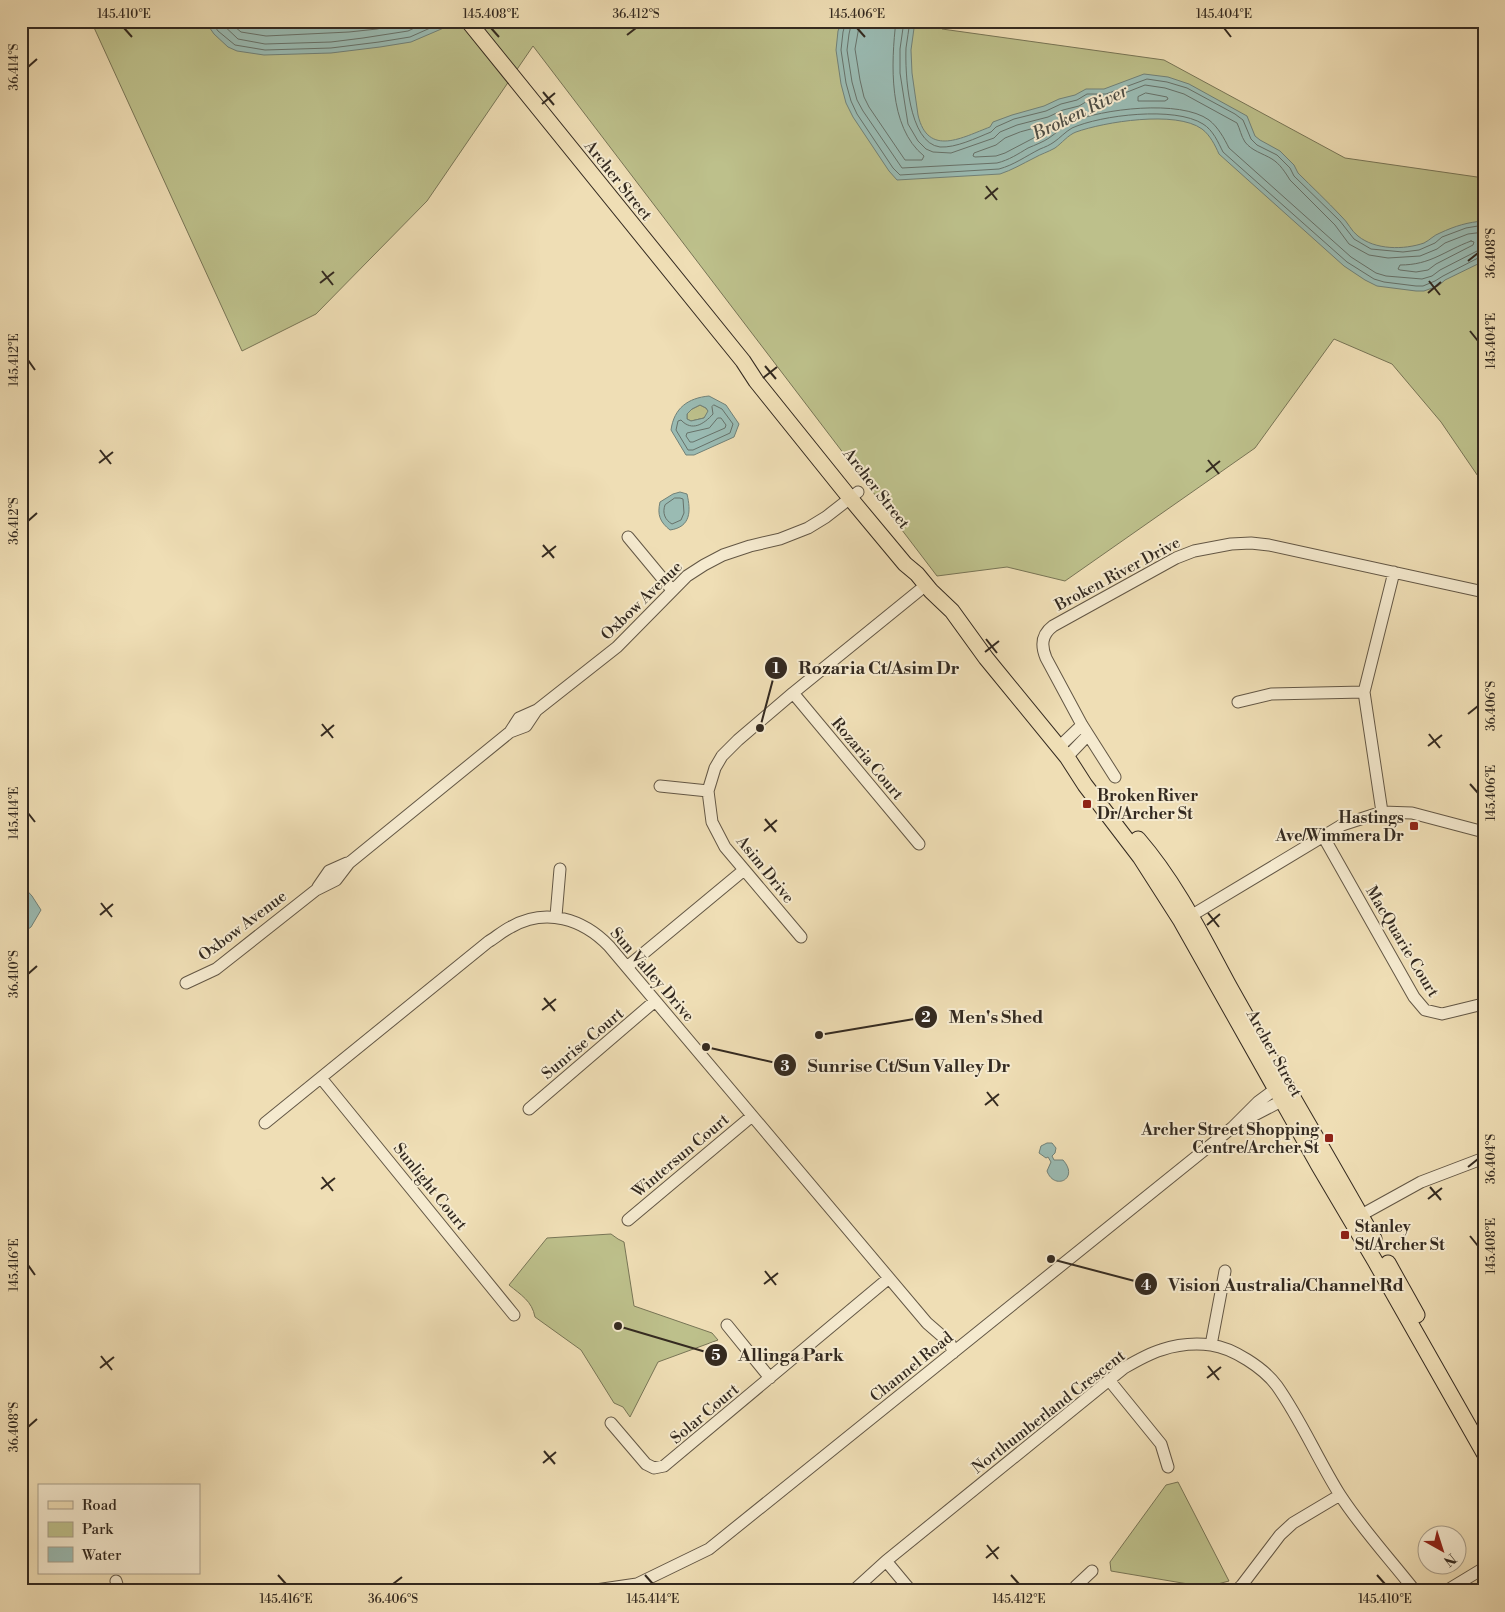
<svg xmlns="http://www.w3.org/2000/svg" width="1505" height="1612" viewBox="0 0 1505 1612" font-family="'Libre Bodoni',serif">
<style>
.green{fill:#bdc08b;stroke:#787556}
.water{fill:#9abbb3;stroke:#718178;fill-rule:evenodd}
.lines{fill:none;stroke-linecap:round;stroke-linejoin:round}
.shore{stroke:#67726a;stroke-width:1}
.minor-casing{stroke:#635745;stroke-width:13}
.major-casing{stroke:#342a20;stroke-width:17}
.minor{stroke:#f5eacf;stroke-width:11}
.major{stroke:#efdeb5;stroke-width:15}
.ticks{fill:none;stroke:#342a20;stroke-width:2}
.poi-dot{fill:#8f2418;stroke:#f5eacf;stroke-width:2}
.labels{text-anchor:middle;stroke-width:4;stroke-linejoin:round;paint-order:stroke}
.street-label{font-size:16px;fill:#342a20;stroke:#f5eacf}
.poi-label{font-size:16px;font-weight:bold;fill:#342a20;stroke:#f5eacf;text-anchor:start}
.water-label{font-size:18px;font-style:italic;fill:#4e4e45;stroke:#f5eacf}
.leader{fill:none;stroke:#342a20;stroke-width:2}
.callout-dot{fill:#342a20;stroke:#f5eacf;stroke-width:2}
.mark-label{font-size:15px;text-anchor:middle;font-weight:bold;fill:#fff}
.callout-label{font-size:18px;text-anchor:middle;font-weight:bold;fill:#342a20;stroke:#f5eacf;stroke-width:4;stroke-linejoin:round;paint-order:stroke}
.neatline{fill:none;stroke:#342a20;stroke-width:2}
.ticks-label{font-size:12px;text-anchor:middle;fill:#342a20}
</style>
<rect width="100%" height="100%" fill="#efdeb5"/>
<filter id="stains"><feTurbulence type="fractalNoise" baseFrequency=".004" numOctaves="4"/><feColorMatrix values="0 0 0 0 .2 0 0 0 0 .09 0 0 0 0 .02 0 0 0 .5 -.17"/></filter>
<radialGradient id="worn" r=".72"><stop offset=".6" stop-color="#630" stop-opacity="0"/><stop offset="1" stop-color="#630" stop-opacity=".3"/></radialGradient>
<!-- green -->
<path class="green" d="M91 21H941L942 29 1164 60 1345 158 1484 178V485L1441 422 1392 364 1334 339 1255 448 1065 581 1007 567 937 576 533 46 427 201 316 314 242 351Z
M700 405 706 408 709 412 704 418 691 421 687 419V414L692 409Z
M611 1234 618 1239 624 1242 634 1306 712 1333 718 1340 658 1362 630 1417 623 1407 614 1403 581 1350 535 1317C532 1301 521 1295 509 1285L547 1238Z
M1178 1482 1229 1581 1206 1587 1111 1571 1110 1562 1166 1485Z"/>
<!-- water -->
<path class="water" d="M205 21H460L411 42 380 47 331 53 264 55 237 51 228 47 214 34Z
M842 21H915L911 50 912 73 918 115C928 158 963 137 990 127L993 122 1012 115 1044 106 1059 99 1075 95 1086 89H1104L1144 74 1168 77 1189 84 1247 116 1255 136 1260 140 1280 151 1294 165 1298 173C1312 187 1327 201 1341 216 1348 222 1351 231 1358 236 1375 250 1404 250 1424 243 1430 240 1434 235 1440 233 1455 226 1468 222 1484 221V261L1445 280 1438 286 1424 291H1416L1377 286 1365 280 1344 266 1219 154C1215 145 1210 135 1202 129 1176 110 1104 122 1076 132 1068 135 1062 143 1055 148 1048 152 1041 154 1034 158 1022 164 1012 170 1000 174L897 180 889 171 853 117 846 103 841 84 836 50 838 31Z
M709 396 726 405 739 424 734 437 694 455H686L671 430C674 408 688 398 709 396ZM700 405 706 408 708 411 704 418 691 421 687 419V414L692 409Z
M680 492 687 494C691 511 691 527 670 530 660 522 657 515 660 502L673 494Z
M21 884 32 896 41 910 31 927 21 934Z
M1047 1143H1052L1056 1148 1055 1153 1052 1156 1054 1160H1063C1080 1179 1054 1191 1047 1171L1051 1162 1048 1157 1046 1158 1039 1153 1041 1146Z"/>
<g class="lines">
<!-- shore -->
<path class="shore" d="M211 21 218 31 235 45 265 50 331 48 379 42 410 37 446 21
M219 21 238 39 265 44 331 42 363 38 408 31 429 21
M228 21 241 32 266 36 349 32 377 29 412 21
M846 21 843 32 841 50 846 83 851 101 857 114 893 168 900 175 999 169C1014 165 1026 156 1040 149 1045 147 1050 145 1054 142 1060 138 1065 132 1072 128 1101 115 1175 106 1203 124 1213 130 1218 142 1223 152L1347 262 1374 279 1384 282 1416 286H1423L1435 281 1443 276 1480 257H1484
M852 21 849 34 847 50 852 82 857 100 863 111 902 168 997 163C1009 160 1018 154 1028 148 1035 145 1043 142 1049 138 1057 133 1062 126 1071 122 1102 109 1180 99 1209 120 1218 127 1224 138 1229 148L1351 257 1376 273 1386 276 1422 279 1432 276 1440 270 1477 251 1484 250
M860 21 855 49 860 80 864 97 869 107 905 160H922L924 156C888 127 891 63 896 21
M904 21 900 49V73L908 124 918 141 926 149 933 152 951 153 994 138 1000 132 1017 125 1048 117 1063 110 1079 106 1089 100H1107L1145 85 1165 88 1184 94 1237 123C1240 129 1241 136 1245 142 1252 151 1262 153 1272 159 1280 164 1285 172 1290 180L1335 225 1349 244 1369 255 1388 258 1420 256 1437 249 1445 243 1468 234 1484 232
M910 21C909 30 907 39 906 48 905 72 908 143 940 147 956 148 976 138 991 132L996 127 1014 119 1046 111 1061 104 1077 100 1087 94H1106L1147 79 1167 82 1187 88 1235 114 1243 120 1251 139 1257 145 1277 155 1290 168 1294 176 1340 221 1354 239 1371 249 1403 252 1419 250 1435 243 1442 237 1466 228 1484 225
M1146 93 1167 97 1168 99 1165 101H1138V97Z
M1047 125 1049 128 1047 131 1005 153 996 156 975 157 973 156 974 153 996 145 1005 138 1020 132Z
M1471 241 1474 242 1473 245 1436 264 1428 270 1416 272 1400 270 1398 269 1400 265C1431 265 1444 251 1471 241Z
M714 405 722 409 733 424 730 433 693 450H688L676 430 678 421 681 420C692 432 704 424 713 414L712 407Z
M718 418H721L726 425 725 428 693 442H690L686 436 687 433 709 428Z
M675 498H680L683 499 684 513 681 520 672 524C665 520 662 513 665 505Z"/>
<defs>
<path id="minor" d="M628 537 672 590
M793 693 919 844
M1238 702 1271 694 1364 692
M510 732 526 726 536 711
M1059 747 1082 725
M1067 757 1088 735
M1115 777 1082 725 1046 658C1041 646 1041 635 1053 626L1176 558 1194 551 1231 544 1251 543 1269 545 1484 592
M660 786 708 791
M1382 812 1364 692 1394 572
M1323 836 1414 997 1425 1010 1442 1014 1483 1004
M318 887 329 871 347 863
M556 916 560 869
M1184 920 1342 825 1382 812 1412 813 1484 832
M801 937 725 847 712 822 708 791 715 768 722 756 738 740 793 693 926 585
M627 967 744 870
M186 983 216 969 316 890 336 880 349 863 510 732 519 718 537 710 617 647 687 576 704 565 723 555 750 546 780 539 808 528 826 517 858 492
M321 1078 514 1315
M529 1109 655 1001
M1245 1120 1289 1097
M265 1123 488 942C496 937 503 931 511 927 546 907 583 919 609 946L927 1323 950 1343 953 1353
M1354 1219 1421 1182 1484 1158
M628 1220 752 1116
M727 1325 770 1378
M1211 1345 1225 1271
M1109 1380 1161 1444 1168 1467
M611 1423 646 1464 654 1468 664 1466 889 1278
M886 1561 911 1591
M116 1581 119 1591
M589 1591 637 1584 709 1549 1233 1127 1258 1102 1281 1085
M853 1591 886 1561 1124 1368C1136 1361 1148 1354 1161 1350 1176 1345 1195 1343 1211 1345 1233 1348 1264 1368 1277 1386 1301 1420 1318 1460 1340 1495 1362 1529 1390 1559 1415 1591
M1073 1591 1076 1586 1092 1571
M1236 1591 1242 1585 1280 1535 1293 1523 1340 1495
M1446 1591 1484 1568"/>
<path id="major" d="M468 21 743 361 756 381 850 498 905 564 917 574 931 591 952 611 986 658 1067 757 1085 785 1140 857 1181 921 1319 1166 1375 1261 1484 1453
M1138 839C1176 883 1201 934 1228 984 1276 1070 1326 1153 1374 1239
M1388 1263 1417 1315"/>
</defs>
<!-- minor casing -->
<use href="#minor" class="minor-casing"/>
<!-- major casing -->
<use href="#major" class="major-casing"/>
<!-- minor -->
<use href="#minor" class="minor"/>
<!-- major -->
<use href="#major" class="major"/>
</g>
<!-- ticks -->
<path class="ticks" d="M124 28 132 37M491 28 499 37M857 28 865 37M1224 28 1231 37M627 35 636 28M28 67 37 59M543 92 554 105M542 104 555 93M986 186 997 200M985 199 998 188M1468 261 1478 253M322 271 333 285M1429 281 1440 295M320 283 334 272M1428 293 1441 282M1470 331 1478 341M28 360 35 370M765 366 776 379M763 378 777 367M100 450 111 464M1208 460 1219 474M99 463 113 452M1206 472 1220 461M28 521 37 513M543 545 554 558M542 557 556 546M986 639 997 653M985 652 999 641M1468 714 1478 706M322 724 333 738M1429 734 1440 748M321 736 334 725M1428 746 1442 735M1470 784 1478 793M28 813 35 822M765 819 776 832M764 831 777 820M101 903 112 917M1208 913 1219 927M100 915 113 904M1207 925 1220 914M28 974 37 966M544 998 555 1011M542 1010 556 999M987 1092 998 1106M985 1105 999 1094M1468 1167 1478 1159M322 1177 333 1191M1430 1187 1441 1200M321 1189 335 1178M1428 1199 1442 1188M1470 1236 1478 1246M28 1265 35 1275M765 1271 776 1285M764 1284 778 1273M101 1356 112 1370M1208 1366 1219 1380M100 1368 114 1357M1207 1378 1221 1367M28 1427 37 1419M544 1451 555 1464M543 1463 556 1452M987 1545 998 1559M986 1558 999 1547M278 1575 286 1584M645 1575 653 1584M1011 1575 1019 1584M1377 1575 1385 1584M393 1584 402 1577"/>
<!-- markers -->
<g class="poi-dot">
<rect x="1082" y="799" width="10" height="10" rx="2.5"/>
<rect x="1409" y="821" width="10" height="10" rx="2.5"/>
<rect x="1324" y="1133" width="10" height="10" rx="2.5"/>
<rect x="1340" y="1230" width="10" height="10" rx="2.5"/>
</g>
<g class="labels">
<!-- street labels -->
<g class="street-label">
<text transform="translate(619 180) rotate(51)" y="6">Archer Street</text>
<text transform="translate(877 488) rotate(52)" y="6">Archer Street</text>
<text transform="translate(1117 573) rotate(-28)" y="6">Broken River Drive</text>
<text transform="translate(641 600) rotate(-44)" y="6">Oxbow Avenue</text>
<text transform="translate(868 758) rotate(50)" y="6">Rozaria Court</text>
<text transform="translate(766 869) rotate(51)" y="6">Asim Drive</text>
<text transform="translate(242 925) rotate(-37)" y="6">Oxbow Avenue</text>
<text transform="translate(1403 941) rotate(59)" y="6">MacQuarie Court</text>
<text transform="translate(653 974) rotate(49)" y="6">Sun Valley Drive</text>
<text transform="translate(582 1043) rotate(-40)" y="6">Sunrise Court</text>
<text transform="translate(1275 1053) rotate(61)" y="6">Archer Street</text>
<text transform="translate(680 1155) rotate(-40)" y="6">Wintersun Court</text>
<text transform="translate(431 1186) rotate(51)" y="6">Sunlight Court</text>
<text transform="translate(911 1366) rotate(-39)" y="6">Channel Road</text>
<text transform="translate(1048 1411) rotate(-38)" y="6">Northumberland Crescent</text>
<text transform="translate(704 1413) rotate(-40)" y="6">Solar Court</text>
</g>
<!-- poi labels -->
<g class="poi-label">
<text x="1097" y="801">Broken River<tspan x="1097" dy="18">Dr/Archer St</tspan></text>
<text x="1404" y="823" text-anchor="end">Hastings<tspan x="1404" dy="18">Ave/Wimmera Dr</tspan></text>
<text x="1319" y="1135" text-anchor="end">Archer Street Shopping<tspan x="1319" dy="18">Centre/Archer St</tspan></text>
<text x="1355" y="1232">Stanley<tspan x="1355" dy="18">St/Archer St</tspan></text>
</g>
<!-- water labels -->
<g class="water-label">
<text transform="translate(1080 112) rotate(-26)" y="6">Broken River</text>
</g>
</g>
<!-- callouts -->
<path class="leader" d="M760 728L776 668M819 1035L926 1017M706 1047L785 1065M1051 1259L1146 1284M618 1326L716 1355"/>
<g class="callout-dot">
<circle cx="760" cy="728" r="5"/>
<circle cx="819" cy="1035" r="5"/>
<circle cx="706" cy="1047" r="5"/>
<circle cx="1051" cy="1259" r="5"/>
<circle cx="618" cy="1326" r="5"/>
<circle cx="776" cy="668" r="12"/>
<circle cx="926" cy="1017" r="12"/>
<circle cx="785" cy="1065" r="12"/>
<circle cx="1146" cy="1284" r="12"/>
<circle cx="716" cy="1355" r="12"/>
</g>
<g class="mark-label">
<text x="776" y="673">1</text>
<text x="926" y="1022">2</text>
<text x="785" y="1071">3</text>
<text x="1146" y="1290">4</text>
<text x="716" y="1360">5</text>
</g>
<g class="callout-label">
<text x="879" y="674">Rozaria Ct/Asim Dr</text>
<text x="996" y="1023">Men's Shed</text>
<text x="909" y="1072">Sunrise Ct/Sun Valley Dr</text>
<text x="1286" y="1291">Vision Australia/Channel Rd</text>
<text x="791" y="1361">Allinga Park</text>
</g>
<!-- margin -->
<rect width="1505" height="1612" fill="none" stroke="#efdeb5" stroke-width="55"/>
<!-- legend -->
<rect x="38" y="1484" width="162" height="90" fill="#f5eacf" stroke="#a89d89"/>
<rect x="48" y="1501" width="25" height="8" fill="#efdeb5" stroke="#a89d89"/>
<text x="82" y="1510" font-size="15" fill="#342a20">Road</text>
<rect x="48" y="1522" width="25" height="15" fill="#bdc08b" stroke="#a89d89"/>
<text x="82" y="1534" font-size="15" fill="#342a20">Park</text>
<rect x="48" y="1547" width="25" height="15" fill="#9abbb3" stroke="#a89d89"/>
<text x="82" y="1560" font-size="15" fill="#342a20">Water</text>
<!-- north arrow -->
<g transform="translate(1442 1550) rotate(141)"><circle r="24" fill="#f5eacf" stroke="#a89d89"/>
<path d="M0-4L9 19L0 12L-9 19Z" fill="#8f2418"/>
<text y="-8" font-size="14" font-weight="bold" text-anchor="middle" fill="#342a20">N</text>
</g>
<rect x="28" y="28" width="1450" height="1556" class="neatline"/>
<g class="ticks-label">
<text x="124" y="18">145.410°E</text>
<text x="491" y="18">145.408°E</text>
<text x="636" y="18">36.412°S</text>
<text x="857" y="18">145.406°E</text>
<text x="1224" y="18">145.404°E</text>
<text transform="translate(14 67) rotate(-90)" y="4">36.414°S</text>
<text transform="translate(1491 253) rotate(-90)" y="4">36.408°S</text>
<text transform="translate(1491 341) rotate(-90)" y="4">145.404°E</text>
<text transform="translate(14 360) rotate(-90)" y="4">145.412°E</text>
<text transform="translate(14 521) rotate(-90)" y="4">36.412°S</text>
<text transform="translate(1491 706) rotate(-90)" y="4">36.406°S</text>
<text transform="translate(1491 793) rotate(-90)" y="4">145.406°E</text>
<text transform="translate(14 813) rotate(-90)" y="4">145.414°E</text>
<text transform="translate(14 974) rotate(-90)" y="4">36.410°S</text>
<text transform="translate(1491 1159) rotate(-90)" y="4">36.404°S</text>
<text transform="translate(1491 1246) rotate(-90)" y="4">145.408°E</text>
<text transform="translate(14 1265) rotate(-90)" y="4">145.416°E</text>
<text transform="translate(14 1427) rotate(-90)" y="4">36.408°S</text>
<text x="286" y="1603">145.416°E</text>
<text x="393" y="1603">36.406°S</text>
<text x="653" y="1603">145.414°E</text>
<text x="1019" y="1603">145.412°E</text>
<text x="1385" y="1603">145.410°E</text>
</g>
<rect width="100%" height="100%" filter="url(#stains)"/>
<rect width="100%" height="100%" fill="url(#worn)"/>
</svg>
